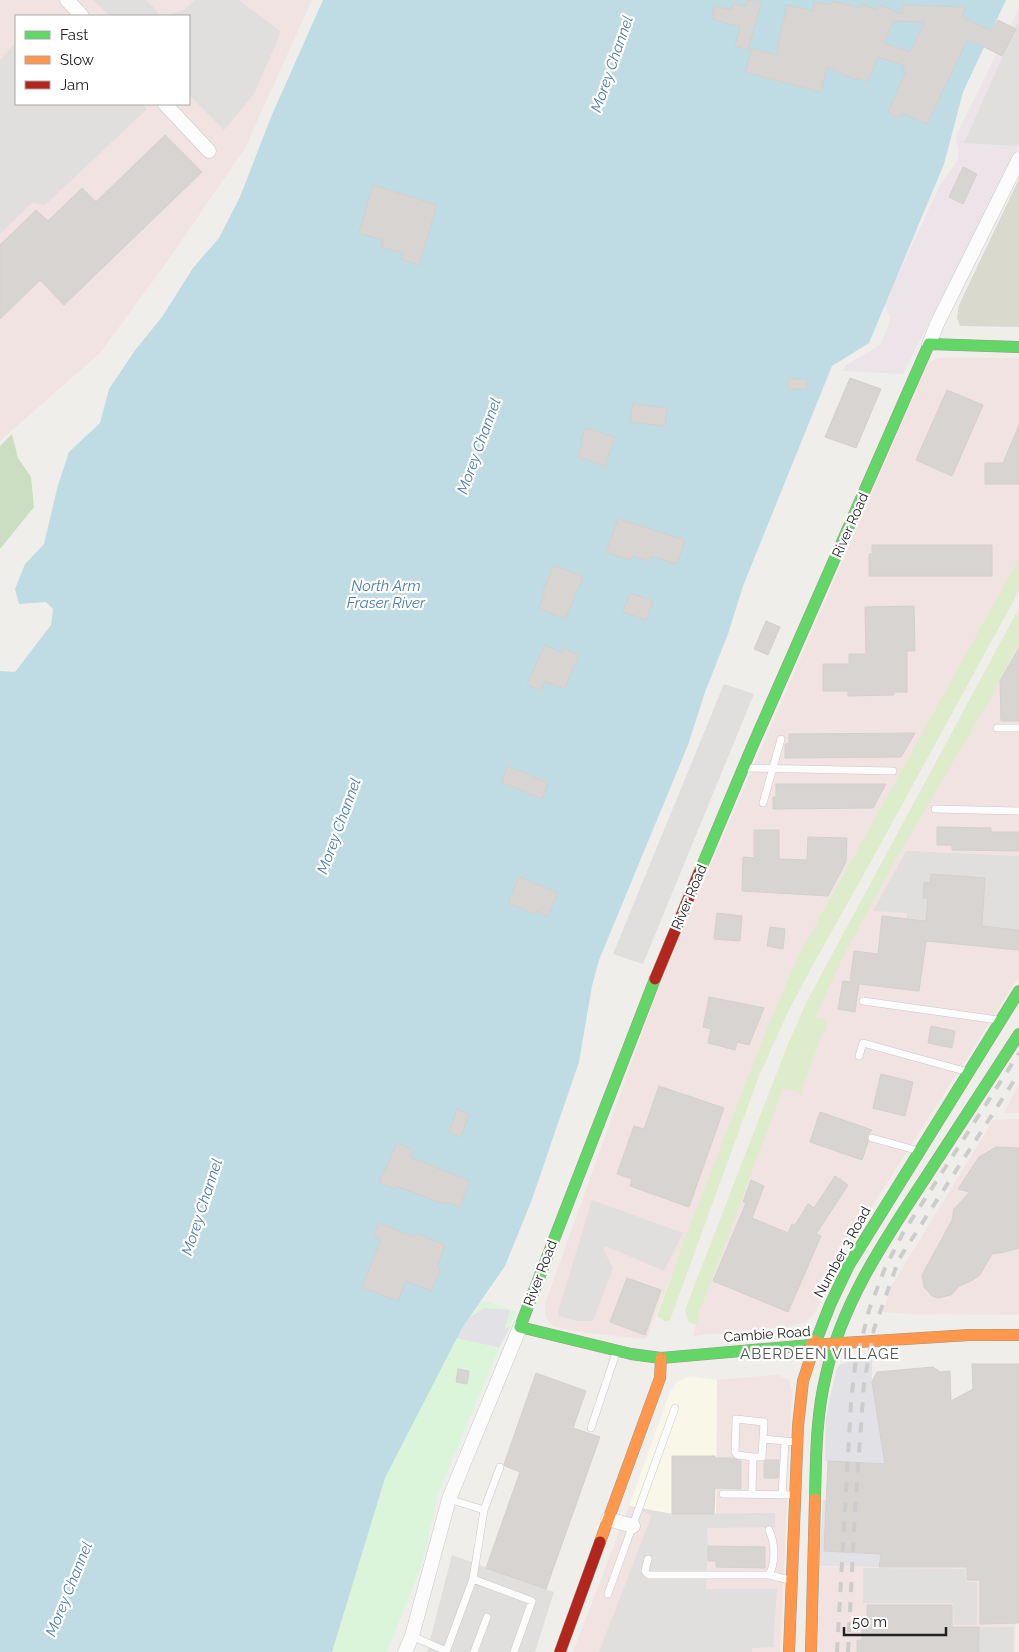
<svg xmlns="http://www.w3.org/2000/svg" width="1019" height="1652" viewBox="0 0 1019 1652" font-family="Raleway,sans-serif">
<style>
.commercial{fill:#f1e3e1;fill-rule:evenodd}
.industrial{fill:#ede4e9}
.education{fill:#f8f7e8}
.construction{fill:#d9d9cd}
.grass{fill:#ddeccb}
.forest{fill:#cbdec1}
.park{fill:#daf5da}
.parking{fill:#e0dfde;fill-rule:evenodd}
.plaza{fill:#e2e1e5}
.water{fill:#bfdbe3}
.building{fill:#d7d4d2;stroke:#d3d0cc;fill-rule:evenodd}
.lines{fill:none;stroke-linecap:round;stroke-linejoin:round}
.lane-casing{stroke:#c9c8c7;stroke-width:8}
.street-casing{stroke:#c9c8c7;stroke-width:15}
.fast-casing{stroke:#999a82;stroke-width:12}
.slow-casing{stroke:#999a82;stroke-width:12}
.jam-casing{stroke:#999a82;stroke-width:12}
.lane{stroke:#fdfcfc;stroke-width:7}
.street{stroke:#fdfcfc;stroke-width:14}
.fast{stroke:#63d668;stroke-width:11}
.slow{stroke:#ff974d;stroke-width:11}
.jam{stroke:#b3261e;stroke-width:11}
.rail{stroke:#ccc;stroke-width:4;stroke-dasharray:10 10;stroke-linecap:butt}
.labels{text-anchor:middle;stroke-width:4.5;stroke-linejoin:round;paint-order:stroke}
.street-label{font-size:14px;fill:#222;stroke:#fff}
.water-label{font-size:15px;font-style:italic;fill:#4a7aab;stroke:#fff}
.neighbourhood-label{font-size:15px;letter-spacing:1px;fill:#555;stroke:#fff}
</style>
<rect width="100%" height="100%" fill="#f0eeeb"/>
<!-- commercial -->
<path class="commercial" d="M0 0H312L245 148 169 259 100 353 0 441ZM16 16H189V104H16Z
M940 358H1019V566L790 978 646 1339 587 1333 555 1327 549 1322 545 1315V1304L654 1000 680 936 929 361Z
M1019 638V976L850 1241 828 1282 814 1314 805 1322 793 1326 693 1336 744 1168 840 956Z
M1019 1084V1113H1004L1017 1088Z
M1019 1119V1315L915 1314 883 1312 892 1285 993 1120Z
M773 1375H778L789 1380 792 1391 780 1652H573L629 1506 672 1514H716L717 1380Z
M820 1567 1016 1568 1015 1652H818Z"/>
<!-- industrial -->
<path class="industrial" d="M1019 8V147L903 374 843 371 846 365 880 345 888 327 890 317 884 305 941 183 958 160 959 148 956 141 957 134Z"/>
<!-- education -->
<path class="education" d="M690 1376 717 1380 716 1514H672L629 1506 670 1392 677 1382Z"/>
<!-- construction -->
<path class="construction" d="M1019 179V327L960 326 957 318 959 305Z"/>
<!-- grass -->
<path class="grass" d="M1019 559V589L1014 600 874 856 814 963 788 1012 759 1076 670 1320 666 1322 657 1316 687 1233 769 1024 799 955Z
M1019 608V642L996 689 895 861 845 953 815 1017 827 1021 800 1093 783 1088 700 1311 697 1325 689 1323 685 1310 786 1049 807 1001Z"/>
<!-- forest -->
<path class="forest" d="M12 434 18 458 31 477 34 507 0 549V446Z"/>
<!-- park -->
<path class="park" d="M482 1300 517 1312 499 1348 439 1492 421 1567 387 1652H332L385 1478 462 1328Z"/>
<!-- parking -->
<path class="parking" d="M93 0H146L162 16H110Z
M195 0H239L281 32 254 94 224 130 189 95V16H163L185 10Z
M1019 20V141L1017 146 964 143Z
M16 42V104H142L147 109 45 205 32 203 0 234V60Z
M724 684 754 694 643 964 613 954Z
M906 851 1019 856V929L907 918V913L873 911ZM931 875 985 879 983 916 927 911 928 898H923L924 883H930Z
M592 1200 683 1233 664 1271 605 1246 603 1249 613 1268 593 1321H577L559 1316 558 1312Z
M629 1506 672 1514 775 1513V1527L707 1528 708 1546 706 1589H777L773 1647 752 1648V1652H599L652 1515Z
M452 1555 554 1592 535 1652H427Z
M863 1568 965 1569 966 1582H977V1625H954L953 1603H863Z
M977 1627H1014L1013 1652H980V1637L977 1636Z"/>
<!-- plaza -->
<path class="plaza" d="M484 1308 510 1310 505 1328 510 1327 499 1348 493 1346 442 1335Z
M864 1357 872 1359V1382L888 1479 879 1567 819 1566 823 1500H837L874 1464 825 1461 826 1417 836 1371 839 1365Z"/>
<!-- water -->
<path class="water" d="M323 0H1006L963 92 944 164 869 343 832 366 743 586 728 634 705 692 688 745 599 960 592 986 579 1062 531 1202 505 1266 462 1328 385 1478 332 1652H0V671L15 672 51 625 53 609 46 602 19 604 15 589 25 564 44 544 58 485 69 452 100 423 109 389 136 349 162 317 193 268 219 238 240 197 271 117Z"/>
<!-- building -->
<path class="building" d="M747 0 761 3 748 50 735 46 740 27 712 19 715 6 732 10 734 3 745 7Z
M832 1 861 8 862 4 876 10 879 5 902 14 903 5 966 7 962 17 992 31 998 20 1016 29 1002 56 968 39 927 124 902 113 900 118 888 112 906 71 903 70 905 66 878 57 867 82 857 77 856 80 827 67 821 92 745 72 752 48 776 55 787 5 813 11 814 2 831 5ZM893 21 925 22 910 52 884 43Z
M165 135 202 172 64 305 40 280 0 319V245L36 210 48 221 82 188 96 202Z
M963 167 977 174 963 204 949 197Z
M373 185 437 205 419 265 401 259 403 253 381 247 383 240 359 233Z
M850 378 881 389 856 448 825 437Z
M787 379H807V389H787Z
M947 390 983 405 952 476 916 460Z
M633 404 667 408 665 426 630 422Z
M1019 425V484H985V463H1003Z
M585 428 615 437 605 466 578 457 583 442 581 441Z
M618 519 685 540 677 564 651 556 649 561 632 556 630 560 606 552Z
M872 545H992V576H869V554H872Z
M554 565 583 577 565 619 539 608 545 594 542 593Z
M630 593 653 601 646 620 623 612Z
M914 606 915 651H907V692H894V695L848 696V691H823V664H849V654H866L865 607Z
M766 621 780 627 768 655 754 649Z
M545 645 562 653 564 648 579 655 564 689 545 681 540 690 527 684Z
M1019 648V721H1001L1000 681Z
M915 733 901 757 785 758V744H789V734Z
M508 766 548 783 542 799 501 782Z
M776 784H886L873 808 773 809V797H776Z
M937 827 991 828V832H1019V851L952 850V845H937Z
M754 830H779V859L807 860 808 837 847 838 846 862 828 896 742 891 743 857 754 858Z
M931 874 985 878 982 926 1019 930 1018 950 926 941 919 991 859 984 855 1012 838 1009 843 981 850 982 854 951 878 954 882 916 926 921 928 898H923L924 882 930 883Z
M519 877 558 893 548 916 536 911 535 914 508 903Z
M717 913 742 916 740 941 714 939Z
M770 927 785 929 783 949 767 946Z
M709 997 764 1008 749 1045 737 1042 735 1050 708 1043 711 1029 703 1027Z
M931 1026 955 1031 952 1048 928 1043Z
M881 1074 913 1082 905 1116 873 1108Z
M659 1086 724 1108 689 1207 630 1186 632 1179 617 1174 634 1126 644 1129Z
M457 1109 469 1114 461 1137 449 1132Z
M820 1112 872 1130 867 1136 868 1142 862 1160 810 1142Z
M397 1143 413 1150 410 1157 470 1181 460 1207 445 1202 444 1204 396 1186 395 1189 379 1183Z
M996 1147 1019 1148V1248L1005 1252 992 1254 980 1275 971 1281 959 1286 951 1295 938 1298 932 1296 924 1287 922 1275 952 1220 954 1209 970 1192 958 1189 979 1157Z
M835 1176 848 1185 816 1234 821 1236 788 1312 713 1281 746 1203 743 1202 751 1180 764 1186 752 1218 788 1233 792 1224 795 1225 808 1204 814 1208Z
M379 1223 414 1237 416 1233 445 1245 437 1267 441 1268 431 1291 406 1281 398 1301 362 1287 381 1239 374 1236Z
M627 1278 661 1290 645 1335 610 1322Z
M972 1364H1019V1623L980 1624V1580H967V1567H879L881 1554 824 1551 828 1461 885 1464 872 1382 877 1372 933 1367 940 1372 950 1371 951 1401 973 1389Z
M458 1369 469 1371 467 1384 456 1382Z
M536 1373 586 1391 573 1428 600 1437 546 1589 486 1568 520 1472 505 1466 504 1464Z
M672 1456H715V1458H733L741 1461V1489L715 1488 714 1514H672Z
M766 1460H779L778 1478H764V1462Z
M708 1546 765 1547V1568L716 1567V1561H708Z
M867 1605H952V1627H979V1652H857V1640H862V1618H867Z"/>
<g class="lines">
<defs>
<path id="lane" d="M997 728H1019
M746 768 893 771
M763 803 781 739
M935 809 1019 811
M863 1001 998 1020
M859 1056 863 1043 968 1072
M872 1138 919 1151
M591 1428 617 1350
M753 1457H762L763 1439
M723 1494 794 1495
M752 1494 753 1457 737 1455 735 1452 736 1419 764 1422 763 1439 796 1442
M782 1495 785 1441
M449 1499 484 1510 500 1467
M769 1530C775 1543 776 1562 769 1575
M648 1559 645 1571 648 1575H769L790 1580
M473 1579 484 1510
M608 1594 675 1408
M412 1636 446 1651
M446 1652 473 1579 532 1601 514 1652
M474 1652 487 1617"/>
<path id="street" d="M67 0 82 16
M165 104 209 151
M929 344 937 324 1019 159
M608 1519 633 1526
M405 1652 412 1636 449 1499 520 1327"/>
<path id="fast" d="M699 873 752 747 929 344 1019 347
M655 979 520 1327 631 1354 661 1358 811 1345
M816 1341 830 1305 849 1265 1019 991
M815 1499C816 1458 816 1415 826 1375 842 1303 884 1241 924 1180 956 1131 987 1083 1019 1034"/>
<path id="slow" d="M811 1345 969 1335H1019
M600 1542 660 1378 661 1358
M789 1652 798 1426 803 1381 816 1341
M811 1652 815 1499"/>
<path id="jam" d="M655 979 699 873
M560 1652 600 1542"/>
</defs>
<!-- lane casing -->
<use href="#lane" class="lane-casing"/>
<!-- street casing -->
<use href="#street" class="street-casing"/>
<!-- fast casing -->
<use href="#fast" class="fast-casing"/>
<!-- slow casing -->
<use href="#slow" class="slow-casing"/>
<!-- jam casing -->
<use href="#jam" class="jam-casing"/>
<!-- lane -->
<use href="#lane" class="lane"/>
<!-- street -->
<use href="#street" class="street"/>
<!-- fast -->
<use href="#fast" class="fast"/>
<!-- slow -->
<use href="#slow" class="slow"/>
<!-- jam -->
<use href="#jam" class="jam"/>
<!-- rail -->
<path class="rail" d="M837 1652 851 1403 855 1366 869 1310 885 1268 903 1233 1019 1053
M848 1652 855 1511 864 1383 874 1329 899 1259 1019 1073"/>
</g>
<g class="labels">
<!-- street labels -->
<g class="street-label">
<text transform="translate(850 525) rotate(-66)" y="5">River Road</text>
<text transform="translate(689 897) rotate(-67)" y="5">River Road</text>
<text transform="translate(842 1252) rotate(-61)" y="5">Number 3 Road</text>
<text transform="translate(540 1273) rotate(-69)" y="5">River Road</text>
<text transform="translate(767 1334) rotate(-4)" y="5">Cambie Road</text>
</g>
<!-- water labels -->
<g class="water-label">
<text transform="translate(612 64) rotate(-71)" y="5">Morey Channel</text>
<text transform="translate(479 446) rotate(-70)" y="5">Morey Channel</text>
<text x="386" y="591">North Arm<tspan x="386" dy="17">Fraser River</tspan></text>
<text transform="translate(339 826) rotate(-70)" y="5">Morey Channel</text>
<text transform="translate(202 1207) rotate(-72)" y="5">Morey Channel</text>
<text transform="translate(69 1589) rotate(-68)" y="5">Morey Channel</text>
</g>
<!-- neighbourhood labels -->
<g class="neighbourhood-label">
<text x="820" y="1359">ABERDEEN VILLAGE</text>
</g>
</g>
<!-- legend -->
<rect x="15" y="15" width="175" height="90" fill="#ffffff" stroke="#a7a7a7"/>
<rect x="25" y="31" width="25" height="8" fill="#63d668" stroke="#a7a7a7"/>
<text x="60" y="40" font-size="15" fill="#222222">Fast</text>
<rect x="25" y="56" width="25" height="8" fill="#ff974d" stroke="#a7a7a7"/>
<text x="60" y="65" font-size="15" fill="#222222">Slow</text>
<rect x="25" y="81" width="25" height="8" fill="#b3261e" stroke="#a7a7a7"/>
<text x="60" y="90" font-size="15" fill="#222222">Jam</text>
<!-- scale -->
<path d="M844 1627v8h102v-8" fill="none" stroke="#222222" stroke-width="2.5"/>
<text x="852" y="1627" font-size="15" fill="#222222" stroke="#ffffff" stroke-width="4" paint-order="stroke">50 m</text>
</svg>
